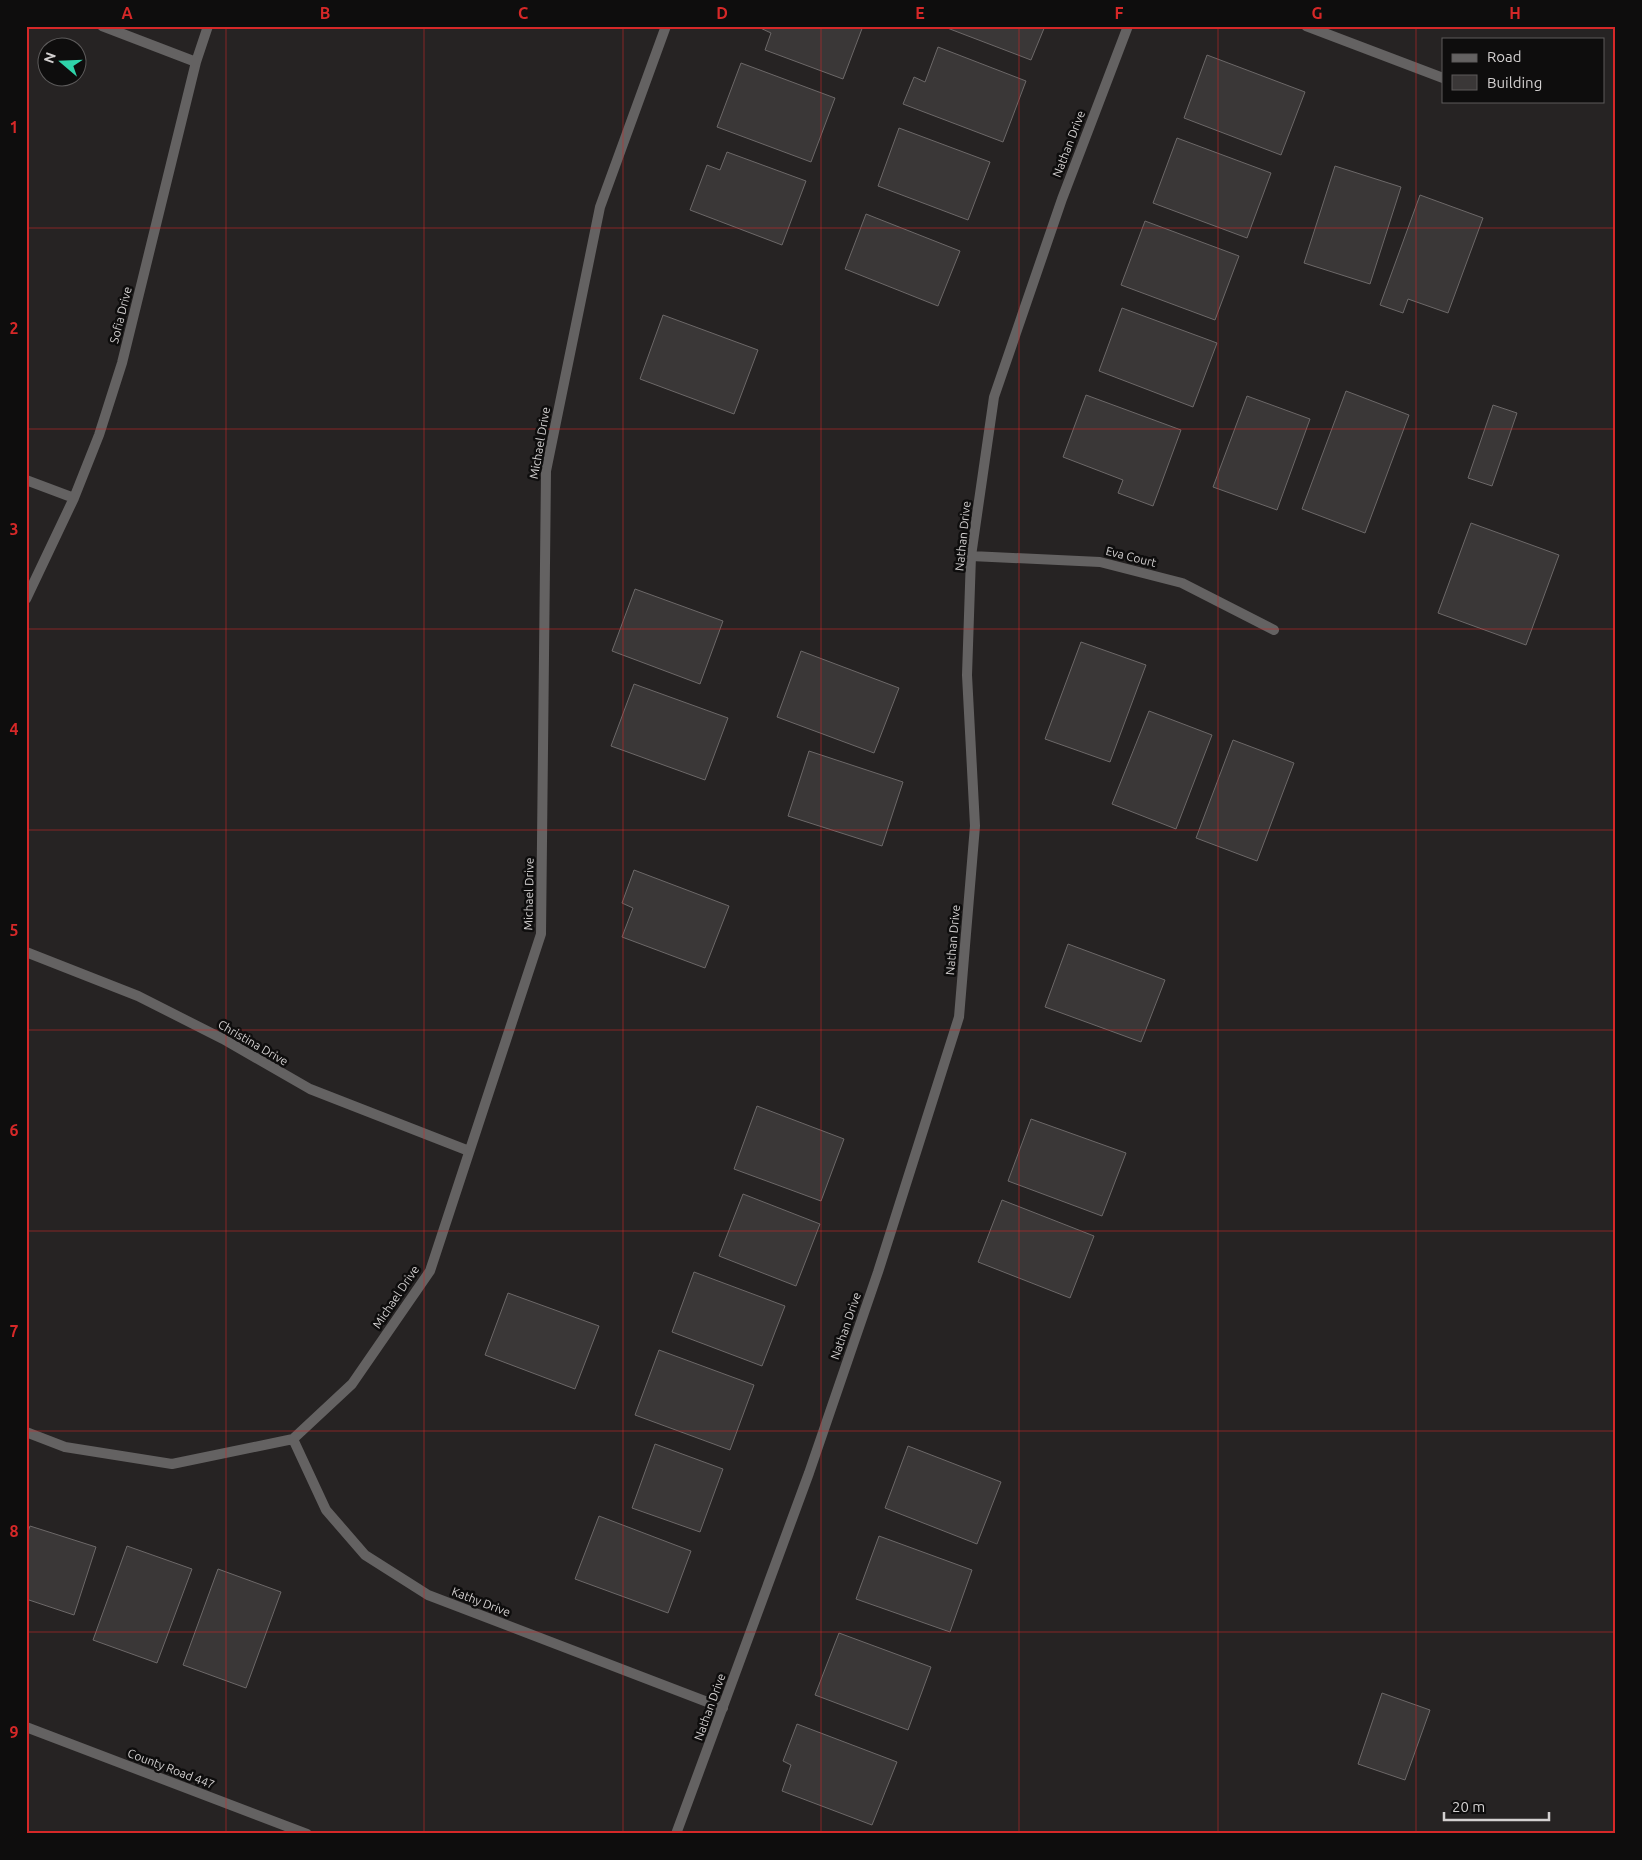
<svg xmlns="http://www.w3.org/2000/svg" width="1642" height="1860" viewBox="0 0 1642 1860" font-family="Ubuntu,sans-serif">
<style>
.building{fill:#3a3737;stroke:#6c6868}
.lines{fill:none;stroke-linecap:round;stroke-linejoin:round}
.minor{stroke:#646262;stroke-width:10}
.tertiary{stroke:#646262;stroke-width:10}
.grid{fill:none;stroke:#d62828;stroke-width:1;stroke-opacity:0.55}
.labels{text-anchor:middle;stroke-width:5;stroke-linejoin:round;paint-order:stroke}
.street-label{font-size:12px;fill:#d3d0d0;stroke:#0e0d0d}
.neatline{fill:none;stroke:#d62828;stroke-width:2}
.grid-label{font-size:16px;text-anchor:middle;font-weight:bold;fill:#d62828}
</style>
<rect width="100%" height="100%" fill="#262323"/>
<!-- building -->
<path class="building" d="M756 26H863L843 79 765 50 771 33Z
M942 26H1045L1031 60Z
M938 47 1026 81 1003 142 903 104 914 77 925 82Z
M1207 55 1305 92 1281 155 1184 118Z
M741 63 835 98 811 162 717 127Z
M899 128 990 162 968 220 878 186Z
M1177 138 1271 173 1247 238 1153 203Z
M727 152 806 181 782 245 690 210 707 165 720 170Z
M1335 166 1401 187 1370 284 1304 263Z
M1420 195 1483 218 1448 313 1408 299 1403 313 1380 305Z
M866 214 960 251 938 306 845 269Z
M1145 221 1239 256 1215 320 1121 285Z
M1122 308 1217 343 1193 407 1099 371Z
M663 315 758 350 734 414 640 379Z
M1346 391 1409 415 1365 533 1302 509Z
M1086 395 1181 430 1153 506 1118 493 1123 480 1063 457Z
M1247 396 1310 419 1277 510 1213 487Z
M1493 405 1517 413 1492 486 1468 478Z
M1471 523 1559 555 1526 645 1438 613Z
M635 589 723 621 700 684 612 651Z
M1081 642 1146 665 1110 762 1045 739Z
M801 651 899 688 874 753 777 717Z
M634 684 728 718 705 780 611 746Z
M1149 711 1212 735 1176 829 1112 804Z
M1233 740 1294 763 1257 861 1196 838Z
M809 751 903 782 882 846 788 816Z
M634 870 729 906 705 968 622 937 633 908 622 903Z
M1068 944 1165 980 1141 1042 1045 1007Z
M757 1106 844 1139 821 1201 734 1169Z
M1031 1119 1126 1153 1102 1216 1008 1181Z
M743 1194 820 1224 796 1286 719 1256Z
M1002 1200 1094 1236 1070 1298 978 1262Z
M694 1272 785 1306 762 1366 672 1332Z
M508 1293 599 1326 575 1389 485 1355Z
M659 1350 754 1385 730 1450 635 1415Z
M655 1444 723 1469 700 1532 632 1508Z
M908 1446 1001 1482 977 1544 885 1508Z
M599 1516 691 1551 668 1613 575 1579Z
M30 1526 96 1547 74 1615 26 1599V1538Z
M879 1536 972 1570 950 1632 856 1599Z
M127 1546 192 1569 157 1663 93 1640Z
M218 1569 281 1592 246 1688 183 1665Z
M839 1633 931 1667 908 1730 815 1695Z
M1382 1693 1430 1710 1405 1780 1358 1764Z
M797 1724 897 1762 872 1825 782 1791 791 1765 783 1761Z"/>
<g class="lines">
<!-- minor -->
<path class="minor" d="M102 26 196 62
M1306 26 1443 78
M26 480 74 498
M971 556 1100 562 1182 583 1274 630
M26 599 74 498 99 435 122 363 196 62 208 26
M26 952 138 996 223 1039 310 1089 469 1151
M26 1432 65 1447 172 1464 293 1439 352 1384 430 1271 541 934 546 471 600 207 666 26
M293 1439 326 1510 365 1555 428 1595 723 1708
M676 1834 809 1473 878 1272 959 1017 975 826 967 675 971 556 994 397 1062 199 1128 26"/>
<!-- tertiary -->
<path class="tertiary" d="M26 1727 307 1834"/>
</g>
<!-- grid -->
<path class="grid" d="M226 26V1834M424 26V1834M623 26V1834M821 26V1834M1019 26V1834M1218 26V1834M1416 26V1834M26 228H1616M26 429H1616M26 629H1616M26 830H1616M26 1030H1616M26 1231H1616M26 1431H1616M26 1632H1616"/>
<g class="labels">
<!-- street labels -->
<g class="street-label">
<text transform="translate(1069 144) rotate(-69)" y="4">Nathan Drive</text>
<text transform="translate(121 315) rotate(-76)" y="4">Sofia Drive</text>
<text transform="translate(540 443) rotate(-80)" y="4">Michael Drive</text>
<text transform="translate(963 536) rotate(-84)" y="4">Nathan Drive</text>
<text transform="translate(1131 557) rotate(14)" y="4">Eva Court</text>
<text transform="translate(529 894) rotate(-89)" y="4">Michael Drive</text>
<text transform="translate(953 940) rotate(-85)" y="4">Nathan Drive</text>
<text transform="translate(253 1043) rotate(30)" y="4">Christina Drive</text>
<text transform="translate(396 1297) rotate(-56)" y="4">Michael Drive</text>
<text transform="translate(846 1326) rotate(-71)" y="4">Nathan Drive</text>
<text transform="translate(481 1602) rotate(21)" y="4">Kathy Drive</text>
<text transform="translate(710 1707) rotate(-70)" y="4">Nathan Drive</text>
<text transform="translate(171 1769) rotate(21)" y="4">County Road 447</text>
</g>
</g>
<!-- border -->
<rect width="1642" height="1860" fill="none" stroke="#0e0d0d" stroke-width="55"/>
<!-- legend -->
<rect x="1442" y="38" width="162" height="65" fill="#0e0d0d" stroke="#5d5b5b"/>
<rect x="1452" y="54" width="25" height="8" fill="#646262" stroke="#5d5b5b"/>
<text x="1487" y="62" font-size="15" fill="#d3d0d0">Road</text>
<rect x="1452" y="75" width="25" height="15" fill="#3a3737" stroke="#5d5b5b"/>
<text x="1487" y="88" font-size="15" fill="#d3d0d0">Building</text>
<!-- north arrow -->
<g transform="translate(62 62) rotate(289)"><circle r="24" fill="#0e0d0d" stroke="#5d5b5b"/>
<path d="M0-4L9 19L0 12L-9 19Z" fill="#2fd4aa"/>
<text y="-8" font-size="14" font-weight="bold" text-anchor="middle" fill="#d3d0d0">N</text>
</g>
<!-- scale -->
<path d="M1444 1812v8h105v-8" fill="none" stroke="#d3d0d0" stroke-width="2.5"/>
<text x="1452" y="1812" font-size="15" fill="#d3d0d0" stroke="#0e0d0d" stroke-width="4" paint-order="stroke">20 m</text>
<rect x="28" y="28" width="1586" height="1804" class="neatline"/>
<g class="grid-label">
<text x="127" y="19">A</text>
<text x="325" y="19">B</text>
<text x="523" y="19">C</text>
<text x="722" y="19">D</text>
<text x="920" y="19">E</text>
<text x="1119" y="19">F</text>
<text x="1317" y="19">G</text>
<text x="1515" y="19">H</text>
<text x="14" y="133">1</text>
<text x="14" y="334">2</text>
<text x="14" y="535">3</text>
<text x="14" y="735">4</text>
<text x="14" y="936">5</text>
<text x="14" y="1136">6</text>
<text x="14" y="1337">7</text>
<text x="14" y="1537">8</text>
<text x="14" y="1738">9</text>
</g>
</svg>
